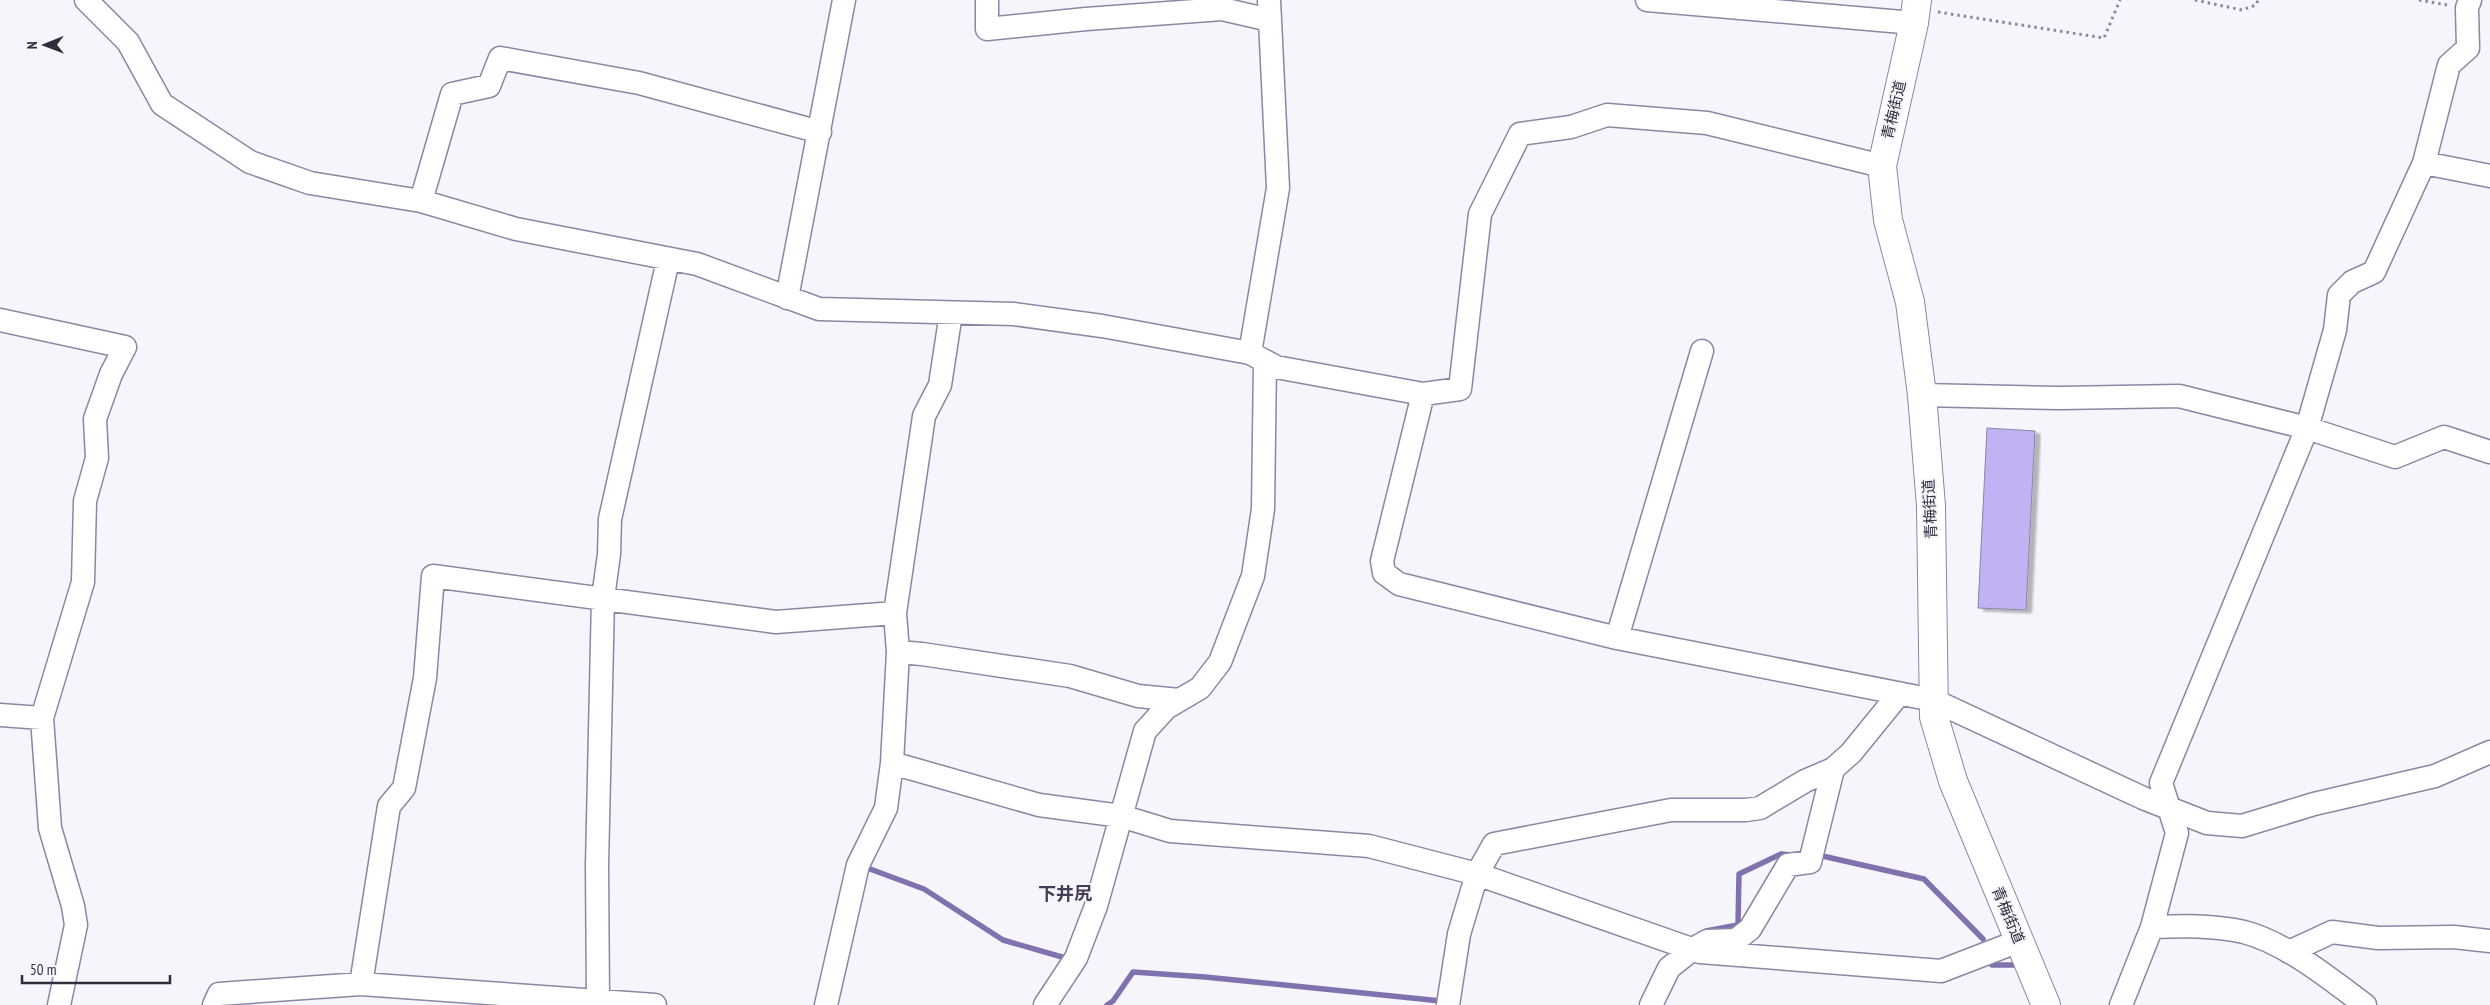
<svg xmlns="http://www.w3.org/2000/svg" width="2490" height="1005" viewBox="0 0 2490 1005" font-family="'PT Sans Narrow','Noto Sans JP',sans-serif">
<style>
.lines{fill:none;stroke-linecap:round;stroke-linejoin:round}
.stream{stroke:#8072ae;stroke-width:5.5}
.building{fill:#c1b2f3;stroke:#8a84a2;filter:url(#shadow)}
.minor-casing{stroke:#8c86a5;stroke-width:25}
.major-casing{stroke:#8c86a5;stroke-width:30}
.path{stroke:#8a8892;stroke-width:3;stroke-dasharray:2.5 4;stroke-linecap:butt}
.minor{stroke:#fff;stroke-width:22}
.major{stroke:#fff;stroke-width:28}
.labels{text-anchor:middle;stroke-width:4;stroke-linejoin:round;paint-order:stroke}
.street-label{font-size:15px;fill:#302d3a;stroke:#f6f5fb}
.quarter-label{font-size:18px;font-weight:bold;fill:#433d57;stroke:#f6f5fb}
</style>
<defs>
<filter id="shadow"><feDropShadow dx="5.5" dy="3" stdDeviation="1" flood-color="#0004"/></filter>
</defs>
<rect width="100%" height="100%" fill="#f6f5fb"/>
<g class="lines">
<!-- stream -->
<path class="stream" d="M1818 855 1924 879 1983 939
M870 869 924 889 1003 940 1069 959
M1706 931 1738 925 1739 874 1781 854 1792 855
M1992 965H2017
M1107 1005 1113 1001 1133 972 1205 977 1441 1001 1440 1005"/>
</g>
<!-- building -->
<path class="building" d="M1987 428 2035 431 2026 610 1978 608Z"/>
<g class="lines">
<defs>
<path id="minor" d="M86 0 128 42 162 104 250 162 310 183 421 201 516 229 697 264 819 309 1014 314 1102 326 1250 353 1276 367 1423 394 1382 561 1384 573 1399 584 1617 638 1933 700 2143 798 2207 823 2242 826 2314 804 2435 776 2490 752
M987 0V29L1086 19 1222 9 1270 20 1269 0
M1647 0 1914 23
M2424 163 2490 176
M421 201 452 94 489 86 500 58 639 83 820 132
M787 298 844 0
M0 320 125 347 111 374 95 419 97 458 85 501 83 582 42 718 50 828 73 906 76 925 59 1005
M1250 353 1278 188 1270 20
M1423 394 1460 389 1480 214 1520 134 1571 127 1607 115 1707 123 1882 166
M1922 395 2060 398 2179 396 2307 428 2395 457 2444 437 2490 452
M1617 638 1702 351
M898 652 922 654 1070 676 1138 696 1179 700
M0 715 42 718
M892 763 1039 805 1121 816 1170 831 1369 846 1477 874 1700 952 1941 971 2019 941
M2152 927C2183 926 2213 925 2244 932 2286 943 2330 979 2365 1005
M2289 952 2332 932 2378 938 2454 937 2490 941
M361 984 389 806 404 788 425 678 433 576 776 622 895 613
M598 1002 597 866 603 598 609 554 610 519 668 260
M214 1005 219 994 361 984 655 1005
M826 1005 858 865 886 808 892 763 898 652 895 613 924 416 940 385 951 313
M1045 1005 1076 958 1096 906 1145 731 1166 708 1200 688 1220 662 1253 576 1263 509 1265 361
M1448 1005 1459 934 1477 874 1494 844 1671 810H1746L1760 808 1805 781 1833 769 1851 753 1899 694
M1651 1005 1669 968 1693 949 1707 941 1736 940 1750 929 1788 865 1810 862 1833 769
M2121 1005 2152 927 2177 833 2161 783 2307 428 2335 330 2339 295 2352 282 2374 272 2424 163 2449 65 2468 48 2467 8 2470 0"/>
<path id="major" d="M1917 0 1914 23 1882 166 1888 220 1910 302 1922 395 1931 506 1934 717 1953 781 2046 1005"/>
</defs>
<!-- minor casing -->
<use href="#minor" class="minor-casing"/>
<!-- major casing -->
<use href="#major" class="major-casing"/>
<!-- path -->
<path class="path" d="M2195 0 2242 10 2256 5 2258 0
M2419 0 2447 5
M1938 12 2104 38 2120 0"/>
<!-- minor -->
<use href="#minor" class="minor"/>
<!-- major -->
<use href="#major" class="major"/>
</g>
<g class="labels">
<!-- street labels -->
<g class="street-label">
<text transform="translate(1894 110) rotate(-77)" y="5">青梅街道</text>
<text transform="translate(1930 509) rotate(-93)" y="5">青梅街道</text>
<text transform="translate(2008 915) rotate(67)" y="5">青梅街道</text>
</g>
<!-- quarter labels -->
<g class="quarter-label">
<text x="1065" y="900">下井尻</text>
</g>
</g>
<!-- north arrow -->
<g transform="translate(45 45) rotate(269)" stroke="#f6f5fb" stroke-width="4" paint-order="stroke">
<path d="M0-4L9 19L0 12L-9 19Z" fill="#302d3a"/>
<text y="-8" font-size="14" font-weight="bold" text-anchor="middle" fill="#302d3a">N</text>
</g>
<!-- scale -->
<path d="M22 975v8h148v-8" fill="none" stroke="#302d3a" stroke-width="2.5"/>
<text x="30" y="975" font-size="15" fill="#302d3a" stroke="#f6f5fb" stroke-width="4" paint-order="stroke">50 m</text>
</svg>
